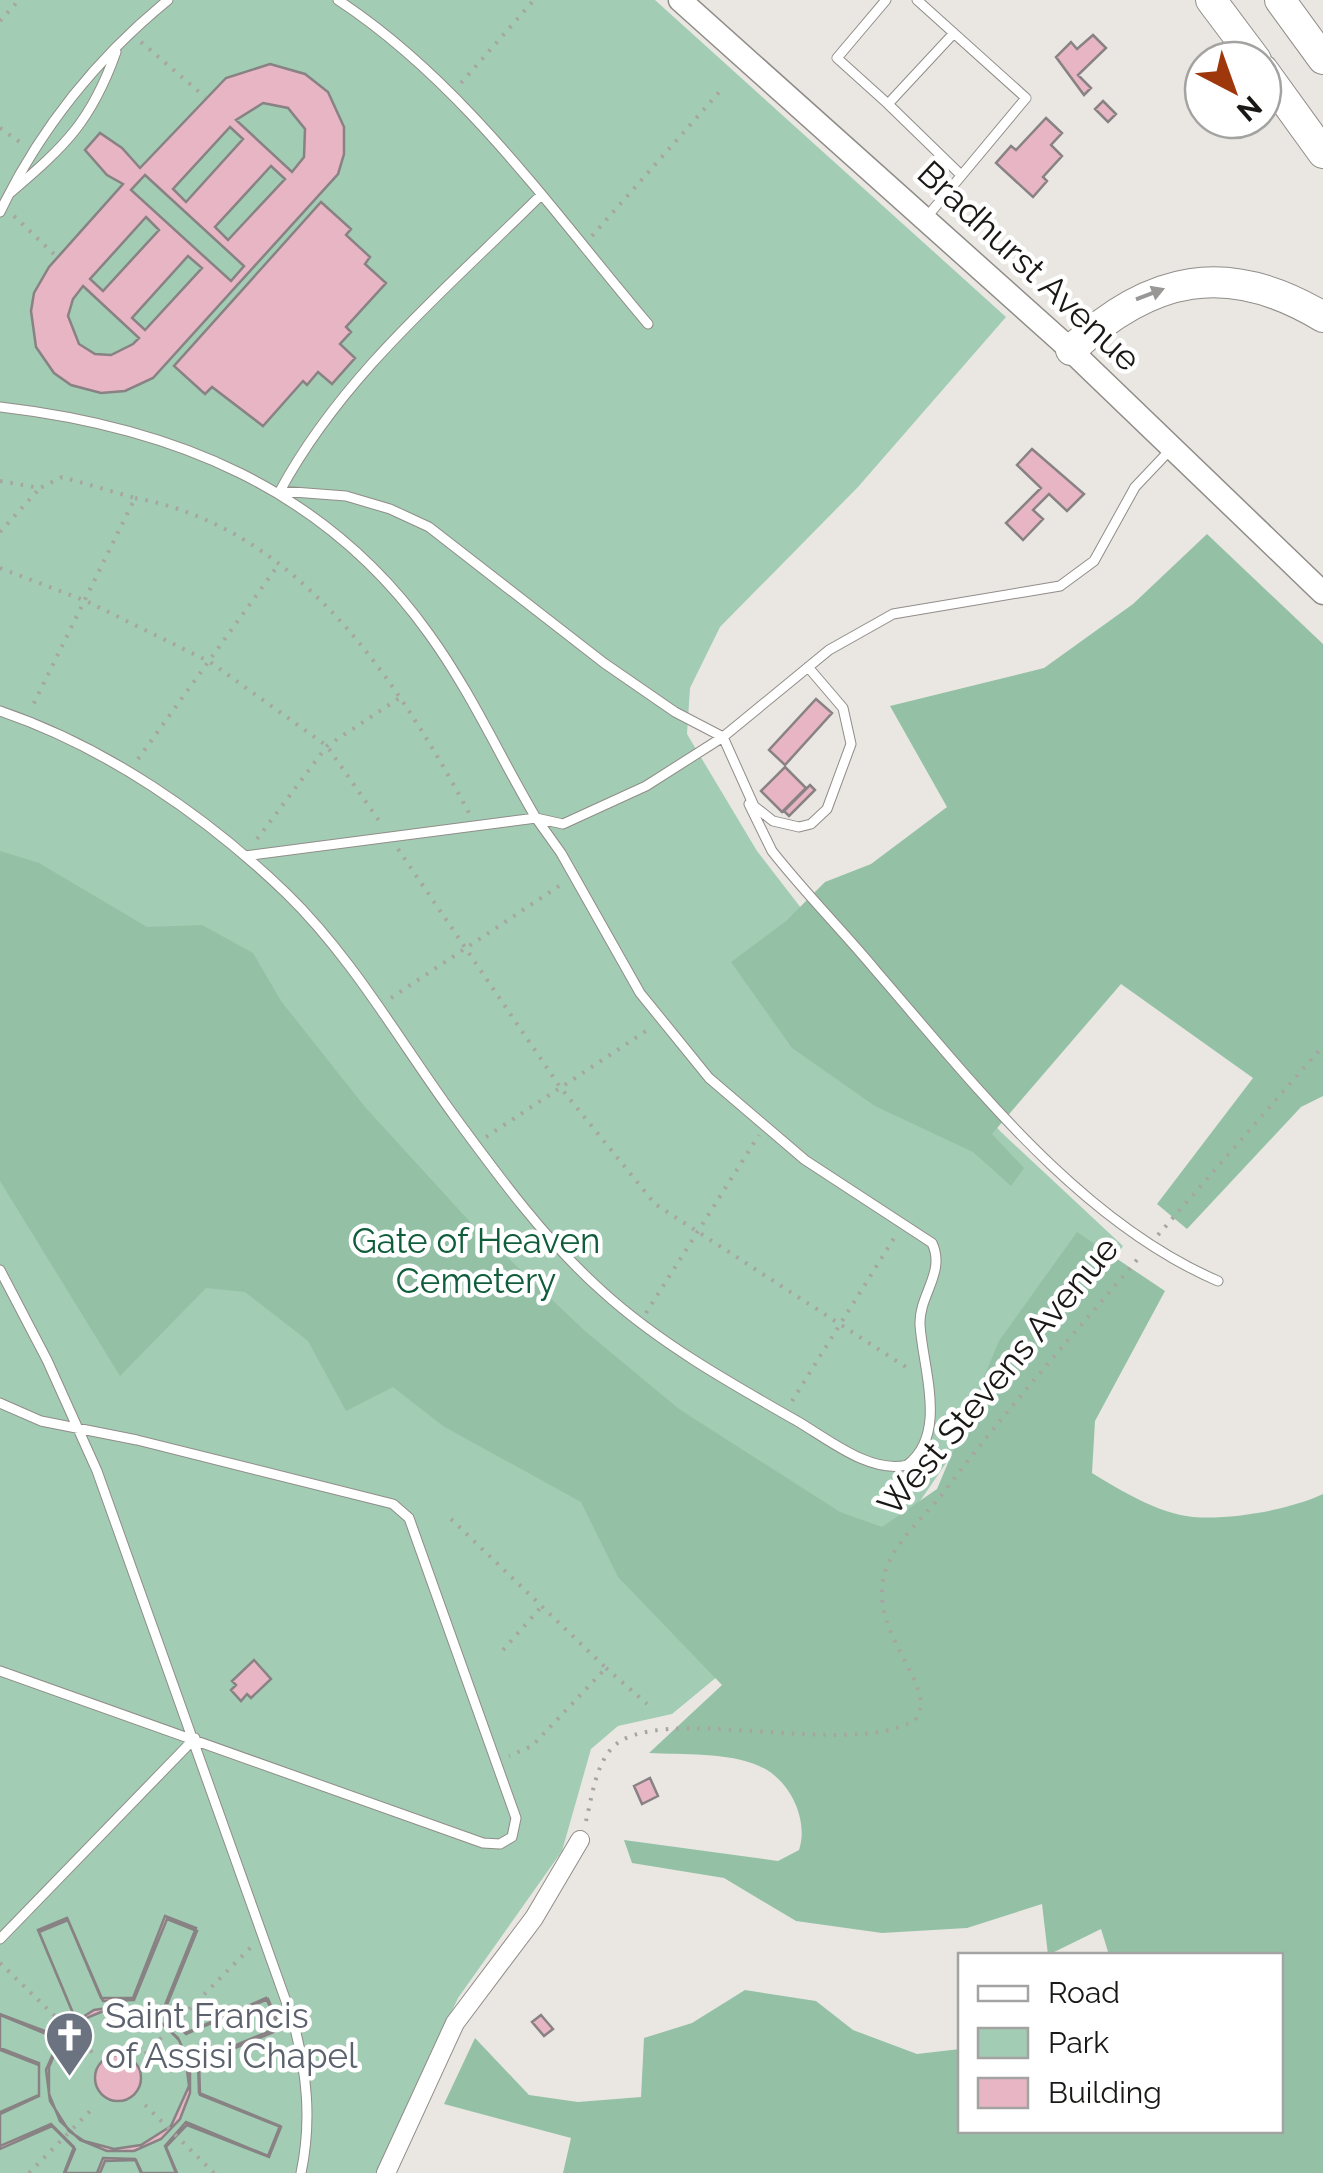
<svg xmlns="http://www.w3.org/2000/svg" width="1323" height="2173" viewBox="0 0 1323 2173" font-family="Raleway,sans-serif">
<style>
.green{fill:#a2ccb3}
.forest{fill:#94c1a6}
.building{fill:#e7b5c4;stroke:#888284;stroke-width:2.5;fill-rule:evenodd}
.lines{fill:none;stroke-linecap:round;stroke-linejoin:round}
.lane-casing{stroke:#908d89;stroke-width:11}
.street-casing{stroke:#908d89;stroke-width:20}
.secondary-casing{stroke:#908d89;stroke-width:25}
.highway-casing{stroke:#908d89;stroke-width:32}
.path{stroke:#a7a5a1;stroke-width:4;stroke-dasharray:2.5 8;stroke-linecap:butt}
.lane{stroke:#fff;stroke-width:9}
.street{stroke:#fff;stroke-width:18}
.secondary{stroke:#fff;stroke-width:22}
.highway{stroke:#fff;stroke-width:30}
.oneway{fill:#989796}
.labels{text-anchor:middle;stroke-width:9;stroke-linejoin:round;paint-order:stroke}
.street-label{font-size:35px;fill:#191816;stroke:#fff}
.park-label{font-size:35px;fill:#105d3b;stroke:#fff}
.worship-label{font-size:35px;fill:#5b616d;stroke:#fff;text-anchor:start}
</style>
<rect width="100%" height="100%" fill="#eae7e3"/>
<!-- green -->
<path class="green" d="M0 0H655L1006 317 858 487 720 627 690 688 687 734 757 851 832 948 1001 1132 1123 1246 1065 1323 966 1434 907 1520 672 1714 618 1726 591 1749 562 1851 458 1998 376 2173H0Z"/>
<!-- forest -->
<path class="forest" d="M1207 534 1323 644V1096L1301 1107 1187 1229 1157 1204 1253 1078 1121 984 992 1134 1024 1168 1011 1186 973 1152 875 1106 792 1048 731 962 786 921 825 882 871 864 947 807 890 706 1044 668 1133 604Z
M0 851 39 863 147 927 202 925 253 953 281 1001 365 1107 471 1223 585 1331 679 1409 840 1512 882 1527 937 1489 999 1341 1077 1232 1165 1291 1095 1421 1092 1473C1122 1491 1157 1513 1193 1517 1231 1520 1289 1510 1323 1494V2173H563L571 2138 444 2104 475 2038 529 2095 578 2102 641 2097 644 2038 692 2023 745 1990 816 2001 853 2030 917 2054 960 2049 961 2130H1280V1956L1109 1955 1101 1929 1048 1955 1042 1904 967 1928 882 1933 796 1921 724 1878 632 1863 624 1840 778 1861 799 1850C809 1820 790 1779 759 1766 728 1752 682 1755 649 1753L722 1685 618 1577 581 1502 443 1426 393 1387 346 1411 308 1341 245 1292 206 1288 120 1376 0 1181Z"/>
<!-- building -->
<path class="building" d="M1093 35 1106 48 1078 75 1091 88 1084 95 1056 57 1071 42 1077 49Z
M270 64 305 74 328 92 344 127V154L338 174 153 378 125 391 101 393 71 385 54 373 36 347 31 311 34 293 49 267 123 184 107 175 85 150 100 133 122 148 140 168 226 78ZM263 103 288 108 305 129 304 157 292 172 236 120ZM230 127 243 139 186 202 173 189ZM271 166 285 179 228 240 215 227ZM145 175 244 266 231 281 131 190ZM146 217 159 230 103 291 90 279ZM188 256 202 268 145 330 132 318ZM83 286 139 338 133 344 111 355 95 354 79 344 68 316 73 299Z
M1103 101 1116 114 1108 122 1095 109Z
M1046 118 1062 133 1051 145 1062 156 1043 177 1047 181 1033 197 996 163 1011 146 1016 150Z
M321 202 351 229 346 235 370 257 365 264 386 283 346 327 351 332 340 344 355 358 332 384 318 372 307 385 303 381 263 426 212 387 205 394 174 366Z
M1032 449 1084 494 1067 511 1049 494 1033 510 1043 519 1023 540 1006 523 1041 488 1017 465Z
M816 699 832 713 785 765 769 750Z
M785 767 806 788 782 812 761 791Z
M810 785 815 790 789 816 784 811Z
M254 1660 271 1679 251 1698 247 1694 241 1701 231 1690 236 1685 232 1681Z
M650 1778 658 1796 642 1804 634 1786Z
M165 1916 196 1928 163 2010 186 2033 266 1998 279 2027 198 2061 199 2093 280 2126 268 2156 186 2122 165 2146 176 2173H141L135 2159 103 2158 97 2173H64L74 2147 51 2124 0 2146V2112L39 2095V2063L0 2048V2014L50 2033 72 2011 38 1930 67 1918 101 1998H133ZM121 2006 151 2014 178 2038 185 2054 189 2086 171 2126 141 2145 114 2149 84 2141 69 2131 50 2101 46 2070 64 2029 94 2010Z
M167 1919 197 1931 164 2012 186 2034 268 1999 281 2029 199 2063 200 2095 281 2127 269 2157 187 2125 166 2147 177 2173H142L136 2160 105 2161 100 2173H65L75 2149 52 2126 0 2149V2114L39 2096V2065L0 2050V2015L51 2036 73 2013 39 1932 68 1920 103 2001 134 2000ZM132 2009 158 2019 179 2040 190 2065V2093L180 2119 161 2139 134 2151H107L80 2140 60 2121 49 2094V2067L60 2041 79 2021 106 2010Z
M541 2015 553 2029 544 2036 532 2022Z
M95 2078a23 23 0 1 1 46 0a23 23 0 1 1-46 0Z"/>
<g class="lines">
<defs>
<path id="lane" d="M338 0C464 83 552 211 648 324
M886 0 837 58 888 104 954 33
M917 0 1026 98 926 218
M888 104 961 175
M10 193C65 146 91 122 116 52
M541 195C449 287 343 374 280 491L346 496 390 509 429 527 604 663 675 712 723 737 754 806 773 821 799 827 811 824 827 809 851 744 843 708 808 667
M0 212C40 129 97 58 168 0
M0 407C173 427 325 488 429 634 471 692 500 757 536 818L245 856
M0 711C106 747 206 816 286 893 353 958 400 1042 455 1117 499 1177 546 1241 602 1291 659 1343 730 1383 797 1421 828 1439 870 1474 907 1465 949 1434 922 1366 920 1324 919 1295 946 1272 932 1243L805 1160 709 1078 640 993 561 853 536 818
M749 804 772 851C805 893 843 931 877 972 973 1083 1080 1222 1218 1281
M536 818 563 824 646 786 723 737 829 650 893 614 1060 586 1094 561 1135 487 1172 448
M0 1270 47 1360 97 1471 293 2021C307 2073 312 2120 301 2173
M0 1403 41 1421 137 1440 393 1504 409 1518 516 1818 512 1837 500 1844 483 1843 0 1671
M0 1939 195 1738"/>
<path id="street" d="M386 2173 455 2023 534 1918 580 1840"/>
<path id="secondary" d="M680 0 1061 341 1323 593"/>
<path id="highway" d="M1211 0 1256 60
M1280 0 1323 59
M1263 70 1323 153
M1071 350C1150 276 1227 259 1323 317"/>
</defs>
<!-- lane casing -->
<use href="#lane" class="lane-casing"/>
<!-- street casing -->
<use href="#street" class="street-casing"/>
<!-- secondary casing -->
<use href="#secondary" class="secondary-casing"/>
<!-- highway casing -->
<use href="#highway" class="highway-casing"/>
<!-- path -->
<path class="path" d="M0 21 19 0
M141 42 205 97
M461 83 534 0
M0 128 21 143
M14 216 57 257
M592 236 721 90
M0 481 40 488 62 477 135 498 32 707
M135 498C297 527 397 679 469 813
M0 532 40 488
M0 568 86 601 210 662 327 746 382 825
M138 759 279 564
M257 839 327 746 401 697
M398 849 560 1087 655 1204 912 1371
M391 998 562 884
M486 1137 649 1029
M1158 1235 1323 1046
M646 1313 759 1135
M792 1401 896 1235
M451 1519 606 1668 532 1746 509 1756
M503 1650 542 1606
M606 1668 647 1704
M586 1821C592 1797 595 1768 611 1749 655 1699 849 1761 915 1720 942 1686 861 1630 887 1566 900 1535 927 1515 947 1488 1009 1406 1076 1332 1142 1254
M0 1963 94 2054
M145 2054 253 1945
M145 2105 214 2173
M29 2173 95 2106"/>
<!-- lane -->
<use href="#lane" class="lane"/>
<!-- street -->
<use href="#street" class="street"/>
<!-- secondary -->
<use href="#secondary" class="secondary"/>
<!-- highway -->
<use href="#highway" class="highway"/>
</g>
<!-- one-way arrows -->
<defs><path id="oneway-solid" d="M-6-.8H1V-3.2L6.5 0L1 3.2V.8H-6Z" transform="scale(2.5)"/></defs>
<use class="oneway" href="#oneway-solid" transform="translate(1150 294) rotate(-21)"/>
<!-- icons -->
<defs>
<symbol id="church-pin" viewBox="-11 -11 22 30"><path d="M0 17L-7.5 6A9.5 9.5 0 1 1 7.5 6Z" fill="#6b7280" stroke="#fff"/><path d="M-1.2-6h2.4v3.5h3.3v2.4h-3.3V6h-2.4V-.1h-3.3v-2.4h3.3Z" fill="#fff"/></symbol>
</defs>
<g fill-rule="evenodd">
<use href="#church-pin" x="42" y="2008" width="55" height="75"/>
</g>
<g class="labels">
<!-- street labels -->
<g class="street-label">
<text transform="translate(1029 266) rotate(43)" y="12">Bradhurst Avenue</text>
<text transform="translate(998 1376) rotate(-50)" y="12">West Stevens Avenue</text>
</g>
<!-- park labels -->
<g class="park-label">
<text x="476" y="1253">Gate of Heaven<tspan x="476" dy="40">Cemetery</tspan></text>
</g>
<!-- worship labels -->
<g class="worship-label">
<text x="105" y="2028">Saint Francis<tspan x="105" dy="40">of Assisi Chapel</tspan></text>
</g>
</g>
<!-- legend -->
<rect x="958" y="1953" width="325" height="180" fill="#ffffff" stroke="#a3a3a2" stroke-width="2.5"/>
<rect x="978" y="1986" width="50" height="15" fill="#ffffff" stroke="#a3a3a2" stroke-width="2.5"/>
<text x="1048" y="2003" font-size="30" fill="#191816">Road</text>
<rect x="978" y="2028" width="50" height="30" fill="#a2ccb3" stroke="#a3a3a2" stroke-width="2.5"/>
<text x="1048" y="2053" font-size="30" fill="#191816">Park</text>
<rect x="978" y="2078" width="50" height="30" fill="#e7b5c4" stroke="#a3a3a2" stroke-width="2.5"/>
<text x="1048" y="2103" font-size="30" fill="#191816">Building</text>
<!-- north arrow -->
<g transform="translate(1233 90) rotate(139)"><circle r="48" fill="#ffffff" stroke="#a3a3a2" stroke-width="2.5"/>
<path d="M0-8L18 38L0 25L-18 38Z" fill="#9e380c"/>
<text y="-15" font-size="28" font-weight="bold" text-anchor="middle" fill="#191816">N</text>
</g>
</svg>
